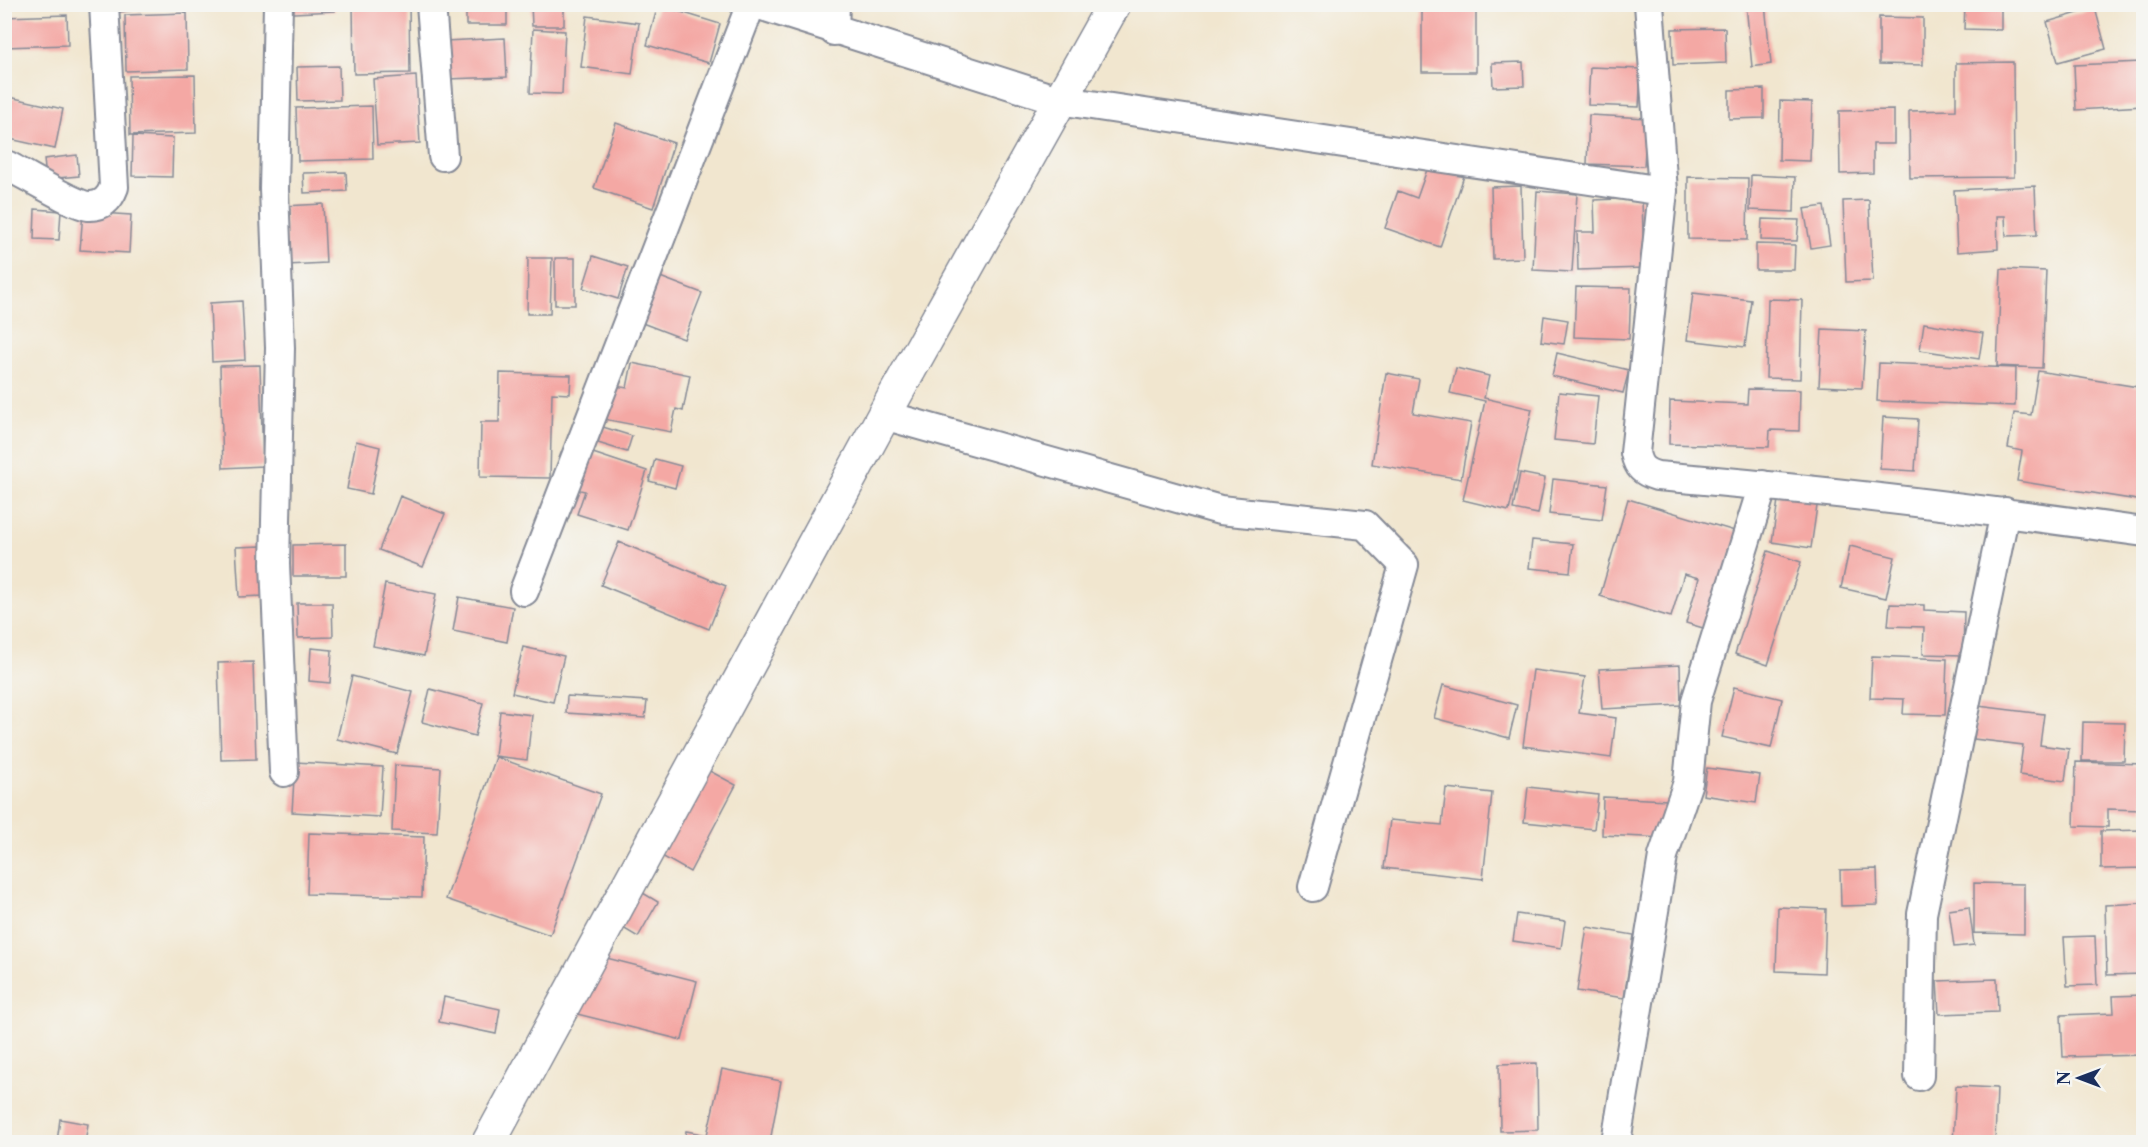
<svg xmlns="http://www.w3.org/2000/svg" width="2148" height="1147" viewBox="0 0 2148 1147" font-family="'Libre Caslon Text',serif">
<style>
.building{fill:#f4a8a4}
.lines{fill:none;stroke-linecap:round;stroke-linejoin:round}
.minor-casing{stroke:#868a96;stroke-width:32}
.tertiary-casing{stroke:#868a96;stroke-width:36}
.minor{stroke:#fff;stroke-width:28}
.tertiary{stroke:#fff;stroke-width:33}
</style>
<rect width="100%" height="100%" fill="#f6f6f2"/>
<filter id="ink" filterUnits="userSpaceOnUse"><feTurbulence type="fractalNoise" baseFrequency=".0167" numOctaves="2"/><feDisplacementMap in="SourceGraphic" scale="12" xChannelSelector="R" yChannelSelector="G"/><feConvolveMatrix kernelMatrix="1 2 1 2 8 2 1 2 1" color-interpolation-filters="sRGB"/></filter>
<filter id="wash" filterUnits="userSpaceOnUse"><feTurbulence type="fractalNoise" baseFrequency=".008" numOctaves="4" result="noise"/><feDisplacementMap in="SourceGraphic" scale="24" xChannelSelector="R" yChannelSelector="G"/><feGaussianBlur stdDeviation="1.35" result="paint"/><feColorMatrix in="noise" values="0 0 0 0 0 0 0 0 0 0 0 0 0 0 0 0 0 1.4 0 .05"/><feComposite in="paint" operator="in"/></filter>
<g filter="url(#wash)">
<rect width="100%" height="100%" fill="#f1e6cf"/>
<g id="blocks">
<!-- building -->
<path class="building" d="M119 4H168V6L120 12Z
M294 4H335V11L294 13Z
M353 4H409L410 73 354 74Z
M466 4H507V25H466Z
M531 4H564V26H532Z
M1422 4H1476V72H1422Z
M1746 4H1765L1771 64 1752 67Z
M658 5 720 24 709 63 647 45Z
M1965 5H2001V30L1964 29Z
M2095 8 2106 49 2058 62 2047 22Z
M187 13 188 69 126 71 125 15Z
M67 15 68 45 4 47V17Z
M587 16 639 23 632 74 581 67Z
M1879 17 1923 18V65L1879 64Z
M1725 28 1726 63 1673 65 1672 29Z
M533 29 565 31 562 94 530 93Z
M505 38 507 77 446 79 445 41Z
M1523 62 1524 86 1493 87 1492 63Z
M2013 62 2014 177 1910 178 1909 111 1956 110V63Z
M2141 62 2143 106 2076 110 2074 65Z
M339 66 340 100 298 101 297 67Z
M1590 67 1641 69 1639 107 1588 105Z
M195 75 196 133 130 135 129 76Z
M416 76 420 143 377 145 373 79Z
M1764 89V118L1729 119V90Z
M5 96 63 109 55 149 5 138Z
M1780 101 1812 102 1810 161 1779 160Z
M372 106 373 159 298 161 296 108Z
M1894 110V144H1873V173L1840 174 1839 111Z
M1589 115 1647 118 1644 166 1587 164Z
M616 123 674 143 653 208 594 188Z
M133 136 173 138 172 177 132 176Z
M77 155 79 176 46 179 44 159Z
M1429 164 1464 176 1440 247 1385 228 1398 191 1417 198Z
M346 172 347 191 304 193 303 173Z
M1751 175 1795 177 1794 212 1750 210Z
M1688 177 1748 178 1747 240 1688 239Z
M1521 186 1523 258 1493 259 1491 187Z
M2035 186 2037 235 2006 236 2005 216H1997L1998 249 1957 252 1954 190Z
M1537 191 1577 194 1572 272 1533 270Z
M1642 198 1644 268 1578 270 1577 232H1595L1594 200Z
M1869 200 1873 281 1846 282 1843 201Z
M323 204 326 263 287 265 284 206Z
M1824 206 1830 245 1811 248 1804 209Z
M35 209 61 211 59 240 34 239Z
M83 212 131 215 129 253 80 250Z
M1762 219 1799 220 1797 241 1761 240Z
M1756 244 1795 245 1794 270H1756Z
M593 256 628 267 618 299 583 288Z
M528 258H552L550 314H527Z
M555 258H575V305H555Z
M2001 269 2046 271 2042 368 1997 366Z
M655 275 702 293 684 339 637 321Z
M1576 287 1631 288 1629 339 1574 337Z
M1693 293 1751 300 1745 347 1687 340Z
M1768 299 1802 300 1800 379 1766 378Z
M242 301 245 360 212 362 210 303Z
M1544 316 1568 320 1564 344 1541 341Z
M1924 323 1983 333 1979 359 1920 350Z
M1822 329 1866 331 1862 388 1819 386Z
M1557 353 1629 370 1623 393 1552 376Z
M632 363 690 375 683 411 676 409 671 432 603 419 610 385 627 388Z
M1879 363 2016 368 2015 406 1877 401Z
M260 365 263 466 223 468 220 366Z
M1456 368 1489 376 1484 398 1532 409 1509 511 1463 500 1485 401 1450 393Z
M2038 371 2144 388V501L2017 481 2022 451 2008 448 2014 413 2031 415Z
M500 373 571 375 570 394 552 393 550 478 480 477 481 422H499Z
M1386 373 1419 379 1413 413 1471 423 1461 479 1372 464Z
M1748 389 1800 390 1799 431 1770 430 1769 447 1669 444 1670 401 1747 404Z
M1559 392 1598 396 1593 444 1554 440Z
M1883 417 1918 419 1915 471 1880 469Z
M603 427 632 436 627 452 598 443Z
M356 441 380 447 371 494 347 489Z
M587 451 647 471 628 530 577 514 585 491 575 489Z
M655 459 681 466 675 488 649 481Z
M1520 473 1545 478 1538 514 1513 509Z
M1553 479 1607 485 1602 520 1549 514Z
M1779 493 1818 499 1811 548 1772 542Z
M400 496 445 514 423 567 379 550Z
M1628 499 1738 532 1710 630 1686 623 1699 578 1684 574 1671 617 1600 596Z
M1532 540 1573 544 1570 572 1529 568Z
M619 542 726 586 709 629 601 585Z
M346 544V576H293V545Z
M262 546 265 596 239 597 236 547Z
M1850 546 1895 557 1886 598 1841 588Z
M1768 551 1801 562 1768 665 1735 654Z
M385 584 436 594 424 656 373 646Z
M459 597 513 607 507 642 453 631Z
M297 603H332L333 637 298 638Z
M1890 604 1924 605V610L1964 612 1963 655 1923 654 1924 627 1888 626Z
M523 647 564 656 553 702 512 693Z
M311 648 332 650 330 683 309 681Z
M1872 656 1947 659 1945 715 1903 714 1904 699 1870 698Z
M253 662 256 759 221 760 218 663Z
M1680 665 1681 705 1602 709 1599 669Z
M1533 670 1585 677 1579 713 1616 718 1611 758 1523 746Z
M352 676 413 692 397 754 337 739Z
M1443 685 1517 705 1509 738 1434 718Z
M1734 687 1782 699 1771 748 1722 737Z
M430 689 483 703 475 736 422 722Z
M567 696 647 701 645 718 566 713Z
M1978 706 2044 714 2040 745 2069 749 2065 781 2019 775 2023 745 1974 739Z
M500 711 532 715 527 760 495 756Z
M2083 722 2125 723 2124 761H2082Z
M496 757 601 794 550 935 446 899Z
M295 762 383 767 380 817 292 812Z
M2076 762 2144 764V810L2108 809V827L2074 826Z
M395 765 441 768 437 833 392 831Z
M1707 768 1760 775 1756 803 1703 795Z
M706 769 736 785 690 872 660 855Z
M1528 787 1598 795 1594 829 1524 822Z
M1446 788 1492 793 1483 879 1384 868 1390 820 1442 825Z
M1603 797 1668 800 1666 838 1602 835Z
M2144 830V868L2101 869V831Z
M309 833 424 837 422 897 307 894Z
M1877 869 1878 905 1841 906 1840 870Z
M1974 883 2024 884V934L1974 933Z
M638 890 658 902 638 937 618 925Z
M2144 903V974L2107 975 2105 905Z
M1778 907 1826 909 1824 973 1776 971Z
M1969 907 1974 945 1954 947 1949 910Z
M1517 914 1565 921 1561 948 1513 941Z
M1587 927 1634 935 1624 998 1577 991Z
M2095 936 2097 985 2067 986 2064 937Z
M591 954 697 981 682 1040 577 1014Z
M1997 979 1998 1012 1939 1014 1937 981Z
M2144 995V1055L2063 1057 2061 1015 2114 1013 2113 996Z
M444 997 500 1009 496 1034 439 1022Z
M1537 1063 1538 1130 1500 1131 1499 1064Z
M722 1069 781 1081 770 1142H684L686 1131 707 1135Z
M1956 1086 1997 1088 1995 1142H1953Z
M60 1119 88 1124 85 1142H57Z"/>
</g>
</g>
<g filter="url(#ink)">
<use href="#blocks" fill-opacity="0" stroke="#868a96" stroke-width="1.5"/>
<g class="lines">
<defs>
<path id="minor" d="M278 4 274 189 280 348 275 564 284 772
M431 4 443 156
M756 4 1058 100 1663 191
M1649 4 1663 191 1635 453C1638 467 1643 472 1657 476 1820 489 1982 509 2144 532
M834 31 835 4
M4 164C21 172 75 206 90 206 103 206 110 198 114 187L104 4
M884 415 1220 510 1365 525 1404 565 1313 887
M524 591 751 4
M1919 1076 1922 914 2005 512
M1616 1142 1663 856 1688 782 1696 701 1763 485"/>
<path id="tertiary" d="M489 1142 884 415 1114 4"/>
</defs>
<!-- minor casing -->
<use href="#minor" class="minor-casing"/>
<!-- tertiary casing -->
<use href="#tertiary" class="tertiary-casing"/>
<!-- minor -->
<use href="#minor" class="minor"/>
<!-- tertiary -->
<use href="#tertiary" class="tertiary"/>
</g>
</g>
<!-- margin -->
<rect width="2148" height="1147" fill="none" stroke="#f6f6f2" stroke-width="24"/>
<!-- north arrow -->
<g transform="translate(2079 1078) rotate(270)" stroke="#f6f6f2" stroke-width="4.5" paint-order="stroke">
<path d="M0-4.5L10 22L0 15L-10 22Z" fill="#1b2f5e"/>
<text y="-9" font-size="16" font-weight="bold" text-anchor="middle" fill="#1b2f5e">N</text>
</g>
</svg>
